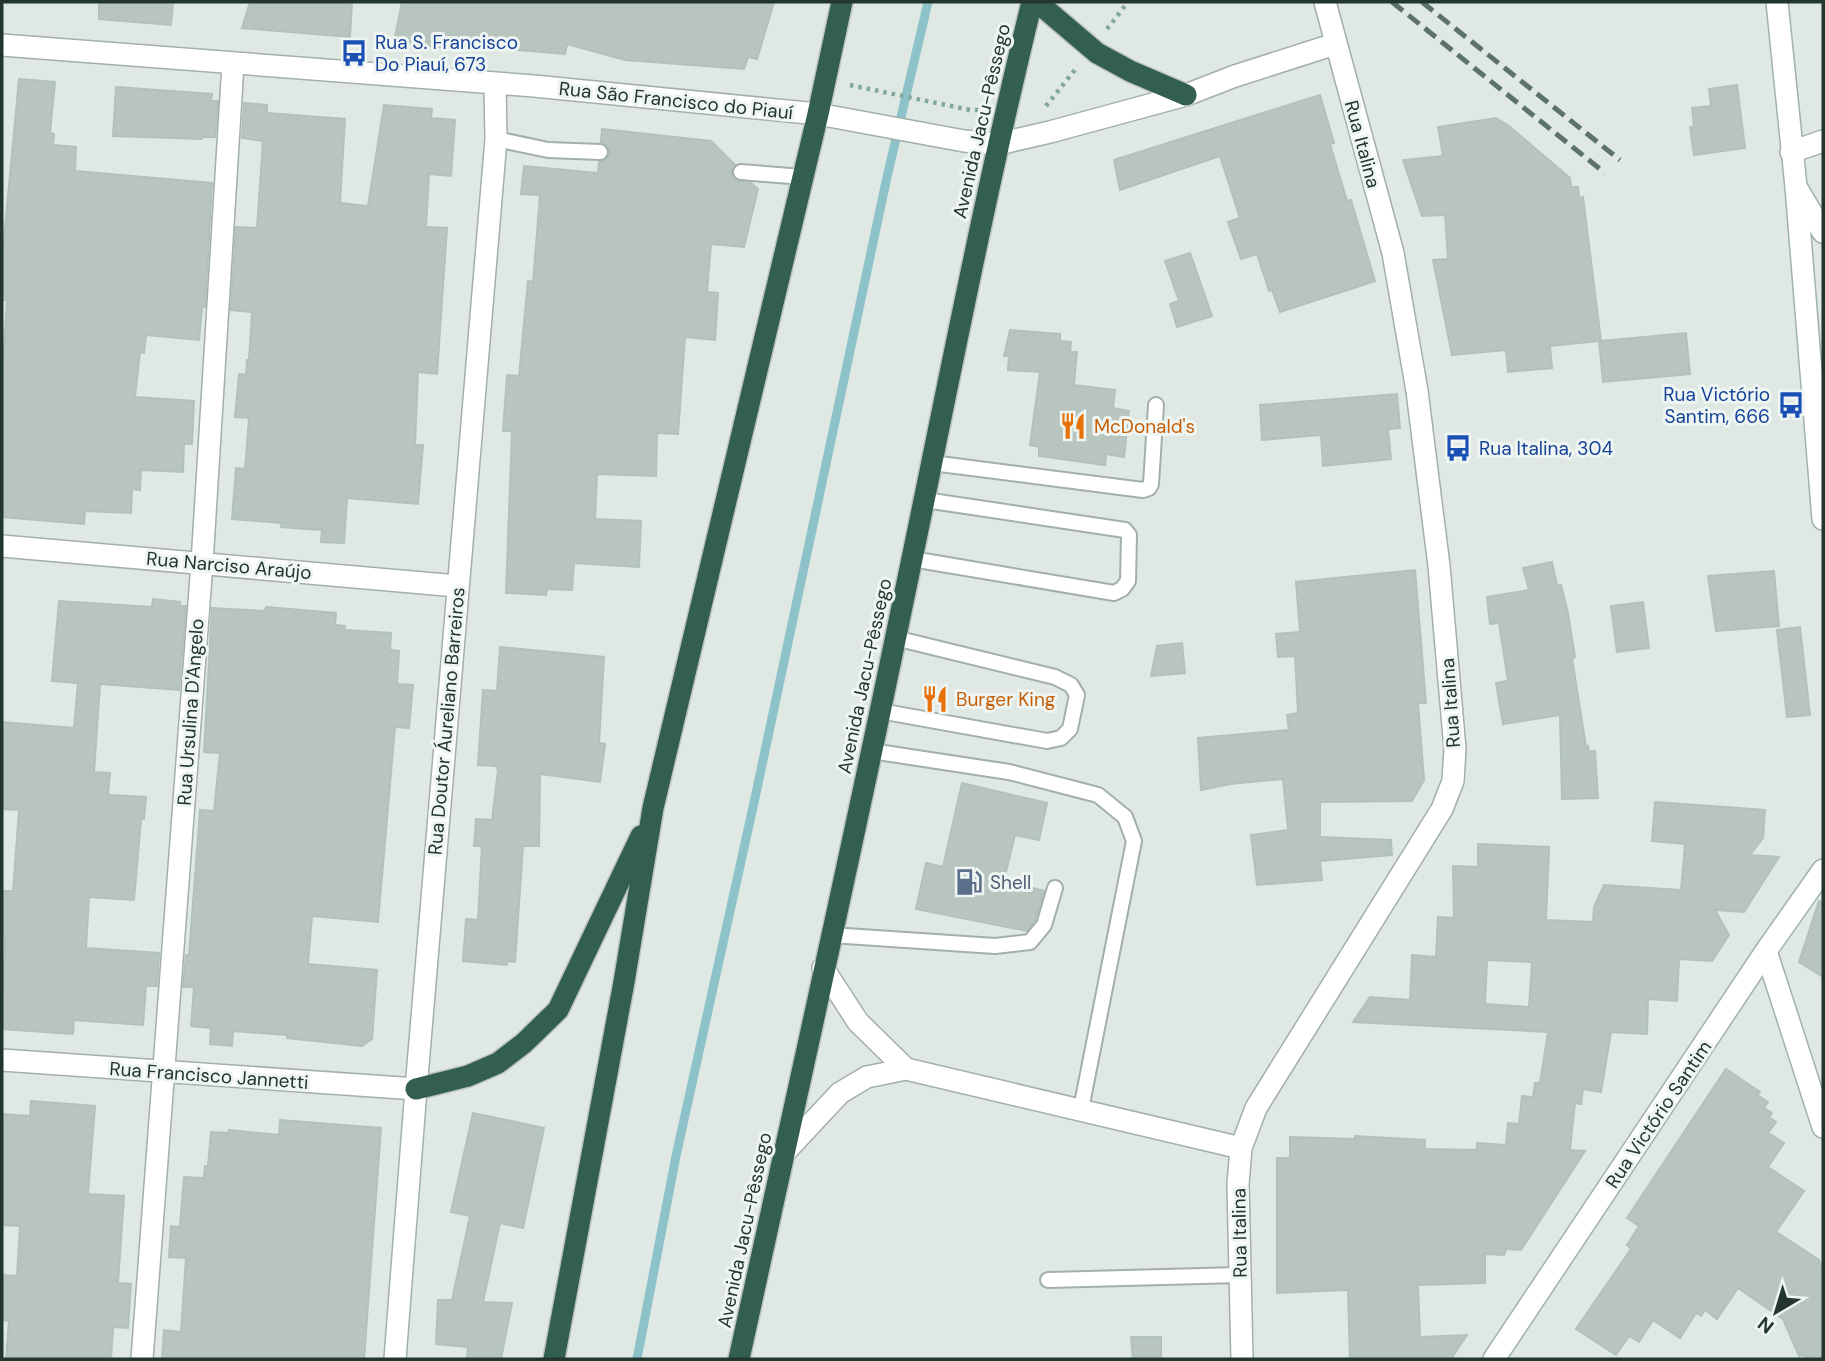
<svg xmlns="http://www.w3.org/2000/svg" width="1825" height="1361" viewBox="0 0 1825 1361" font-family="'DM Sans',sans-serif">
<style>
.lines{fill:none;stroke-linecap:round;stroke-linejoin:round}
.stream{stroke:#8dc3c8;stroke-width:9}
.building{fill:#b8c5bf;stroke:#b2c1ba;stroke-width:2;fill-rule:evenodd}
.lane-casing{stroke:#a3afa9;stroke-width:18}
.street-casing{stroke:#a3afa9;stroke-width:24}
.secondary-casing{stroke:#a0b3aa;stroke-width:24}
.highway-casing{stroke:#bdc3c1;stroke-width:24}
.path{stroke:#83a899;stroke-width:4.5;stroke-dasharray:3.5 5;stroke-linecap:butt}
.lane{stroke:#fff;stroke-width:14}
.street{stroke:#fff;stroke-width:21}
.secondary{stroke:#fff;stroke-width:21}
.highway{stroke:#325f52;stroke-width:21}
.rail{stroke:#5c726a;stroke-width:5;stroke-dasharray:14 7;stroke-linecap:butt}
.labels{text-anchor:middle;stroke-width:6;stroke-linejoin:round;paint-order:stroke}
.transit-label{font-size:19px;fill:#164399;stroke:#eff5f2;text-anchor:start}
.street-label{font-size:19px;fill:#22362f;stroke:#eff5f2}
.food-label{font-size:19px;fill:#c56008;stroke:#eff5f2;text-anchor:start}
.service-label{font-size:19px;fill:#4e5e75;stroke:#eff5f2;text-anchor:start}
</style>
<rect width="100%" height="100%" fill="#dfe8e3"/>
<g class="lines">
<!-- stream -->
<path class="stream" d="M637 1359 676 1156 755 798 887 177 928 2"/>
</g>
<!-- building -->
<path class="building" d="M99 2H173L171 25 99 19Z
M250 2H352L350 37 242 28Z
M402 2H774L757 59 748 57 744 69 625 60 567 44 565 54 459 45 458 49 394 42Z
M19 79 55 82 50 133 54 134 53 145 76 147 75 171 212 183 205 307H202L199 340 146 335 144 353 140 352 135 397 194 401 192 444H184L183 472 141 470 140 490 132 489 131 513 85 511 84 524 2 517V380L7 300H2V260Z
M1737 85 1745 148 1694 155 1690 127H1694L1692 108 1711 106 1709 89Z
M116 87 212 94 211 101H218L215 137H202V139L113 136Z
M1320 95 1334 143 1330 144 1347 201 1351 200 1375 281 1280 312 1272 290 1269 291 1257 254 1241 259 1228 222 1240 218 1220 156 1120 190 1114 160Z
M244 103 267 105V113L345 119 340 203 368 206 384 105 432 109 431 118 455 120 451 176 429 174 426 227 447 228 437 374 418 372 415 445H423L418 504 347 498 344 543 321 542 322 530 281 527 282 523 232 519 236 468 245 469 249 418 235 417 239 374 246 375 247 360H249L252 312 231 310 236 227 257 228 263 141 242 138Z
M1496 118 1509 126 1570 178 1571 187H1578L1579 198 1583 197 1601 341 1686 333 1690 374 1603 382 1599 341 1550 346 1552 368 1508 372 1506 350 1452 355 1433 260 1448 259 1445 215 1422 216 1403 160 1443 156 1438 127Z
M602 129 711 141 735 165 731 172 735 179 751 183 758 189 744 247 711 244 707 292 718 293 715 340 685 337 678 434 657 433 656 476 597 474 595 519 641 521 639 567 574 563 572 590 547 589 546 595 506 593 512 431H503L507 375 519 376 528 281 533 282 540 195 521 194 524 166 598 173 599 162 605 160 610 153 608 147 601 142Z
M1190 253 1212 316 1177 327 1170 304 1179 301 1165 261Z
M1010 330 1060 334V341L1071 342 1070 352H1077L1074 385 1115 390 1113 408 1129 411 1124 457 1106 454 1105 465 1039 456V447L1030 445 1040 372 1008 370 1009 356H1004Z
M1397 394 1400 428 1388 429 1391 459 1323 466 1321 435 1262 440 1260 405Z
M1552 562 1557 585H1561L1568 613 1575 657 1572 658 1586 747 1588 746 1589 752 1595 751 1598 798 1562 799 1560 715 1503 724 1496 683 1508 681 1499 623 1490 624 1487 597 1529 590 1523 568Z
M1415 570 1426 703H1418L1424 780 1412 801 1320 802V837L1391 840 1392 855 1320 861 1322 880 1257 885 1251 835 1288 830 1283 779 1230 784 1201 790 1198 738 1289 730 1287 715 1298 713 1295 656 1278 657 1276 634 1300 632 1296 582Z
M1774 571 1779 626 1716 631 1708 576Z
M153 599 180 602V606H186L179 690 100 684 94 772 110 773 108 795 146 797 144 819H141L134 900 89 897 86 948 159 953 157 986H146L143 1025 74 1020 73 1034 2 1029 5 937H2V891H13L19 810 2 809V722L74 728 78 683 52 681 59 601 152 607Z
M1643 602 1649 648 1617 652 1611 606Z
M266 607 336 613 335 625 345 626V630L391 633 390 650 399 651 397 684 413 685 409 728 395 727 378 922 312 916 308 964 377 970 372 1039 362 1046 287 1038V1035L233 1031 232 1046 210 1044 211 1028 191 1026 194 987H183L186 955 189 956 200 810 214 811 220 753 204 752 212 608 265 611Z
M1800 627 1810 715 1787 717 1777 630Z
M1182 643 1185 673 1151 676 1157 646Z
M500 647 604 657 599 743 605 744 600 782 540 774 539 846H523L515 962 507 961V965L463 961 466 919 478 920 482 846H474L476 819 492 820 498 770 496 766 478 765 483 690 497 691Z
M962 783 1047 803 1039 840 1015 835 1004 880 1044 891 1035 920 1027 931 916 909 926 863 943 867Z
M1655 802 1765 810 1763 838 1750 855 1779 857 1744 912 1715 910 1729 935 1712 961 1679 959 1677 1001 1648 999 1647 1034 1611 1032 1601 1092 1583 1089 1581 1104 1575 1103 1570 1150 1585 1151 1521 1250 1506 1249 1504 1255 1485 1254V1283L1418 1285 1420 1337 1467 1335 1451 1359H1350L1348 1290 1277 1293V1158H1290V1137L1355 1139V1136L1425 1140V1149L1477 1150V1143L1506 1145 1508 1123 1519 1124 1522 1096 1533 1097 1535 1083H1540L1548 1032 1353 1022 1370 997 1410 1000 1412 955 1436 957 1438 917 1454 918 1453 866 1478 867V844L1549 847 1546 920 1593 922 1594 907 1604 885 1681 890 1685 844 1652 841ZM1487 960 1532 962 1529 1007 1485 1004Z
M1819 901 1823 902V977L1799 962Z
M1726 1069 1760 1092 1757 1095 1768 1102 1764 1108 1772 1113 1769 1117 1776 1122 1768 1133 1784 1143 1768 1167 1804 1191 1776 1232 1819 1260 1823 1271V1359H1806L1804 1355 1799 1356 1783 1319 1738 1288 1717 1319 1705 1310 1701 1316 1696 1313 1680 1338 1653 1320 1639 1342 1629 1336 1616 1355 1576 1329 1631 1249 1627 1245 1639 1226 1627 1218Z
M31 1101 95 1106 88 1194 124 1196 118 1283 131 1284 128 1328 113 1327 111 1359H6L9 1321 2 1320V1275L17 1276 20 1226 2 1225V1114L30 1116Z
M473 1113 544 1128 523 1228 500 1223 483 1302 512 1303 501 1359H467L468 1347 436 1344 438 1300H452L470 1216 451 1212Z
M280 1120 381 1128 364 1359H162L164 1330 181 1332 186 1258 169 1257 171 1226 180 1227 184 1177 204 1178 205 1166H208L211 1132 228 1133 229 1130 279 1135Z
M1131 1337H1161V1359H1133Z"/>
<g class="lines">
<defs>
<path id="lane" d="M496 139 548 150 600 152
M741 172 803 177
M932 463 1143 490 1149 488 1151 484 1156 405
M912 559 1114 593 1122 589 1128 581 1129 535 1125 530 925 500
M880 711 1047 741 1061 738 1070 729 1077 695 1071 685 1055 677 895 638
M871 751 1009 772 1098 795 1125 817 1134 841 1081 1109
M831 935 995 946 1030 942 1044 925 1055 888
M1048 1280 1240 1275"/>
<path id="street" d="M2 45 534 86 818 114 964 141 998 144 1050 132 1186 95 1235 76 1335 44
M1796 187 1823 232
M2 546 457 586
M823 968 858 1022 906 1069
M2 1060 416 1089 496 139 495 83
M783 1154 840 1093 867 1077 906 1069 1241 1148
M142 1359 202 563 233 64
M1242 1359 1238 1184 1241 1148 1256 1108 1442 809 1453 781 1455 749 1439 566 1417 391 1393 253 1325 2"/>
<path id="secondary" d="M1777 2 1796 187 1823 519
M1791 152 1823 141
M1766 951 1823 1127
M395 1359 416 1089
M1494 1359 1766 951 1823 870"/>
<path id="highway" d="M1037 2 1097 53 1130 71 1186 95
M416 1089 468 1076 498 1063 524 1043 558 1010 641 836
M554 1359 624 982 653 808 818 114 842 2
M739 1359C794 1107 851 855 903 602 945 402 983 201 1032 2"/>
</defs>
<!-- lane casing -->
<use href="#lane" class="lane-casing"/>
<!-- street casing -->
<use href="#street" class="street-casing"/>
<!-- secondary casing -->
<use href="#secondary" class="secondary-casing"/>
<!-- highway casing -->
<use href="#highway" class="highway-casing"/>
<!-- path -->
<path class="path" d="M1107 29 1128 2
M850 85 970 110H982
M1046 106 1078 66"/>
<!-- lane -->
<use href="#lane" class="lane"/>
<!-- street -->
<use href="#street" class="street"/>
<!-- secondary -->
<use href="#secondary" class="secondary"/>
<!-- highway -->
<use href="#highway" class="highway"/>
<!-- rail -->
<path class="rail" d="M1392 2 1605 173
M1422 2 1620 160"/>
</g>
<!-- icons -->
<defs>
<symbol id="bus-bare" viewBox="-9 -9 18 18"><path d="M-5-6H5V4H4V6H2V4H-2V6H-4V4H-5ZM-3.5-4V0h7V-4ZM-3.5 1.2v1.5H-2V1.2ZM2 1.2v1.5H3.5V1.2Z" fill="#1a4fb4" stroke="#eff5f2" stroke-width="2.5" paint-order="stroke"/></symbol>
<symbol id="restaurant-bare" viewBox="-9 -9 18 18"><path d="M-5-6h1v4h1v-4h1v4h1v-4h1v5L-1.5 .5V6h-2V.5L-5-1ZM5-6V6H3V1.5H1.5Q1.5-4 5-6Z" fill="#e8710a" stroke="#eff5f2" stroke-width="2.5" paint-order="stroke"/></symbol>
<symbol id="fuel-bare" viewBox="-9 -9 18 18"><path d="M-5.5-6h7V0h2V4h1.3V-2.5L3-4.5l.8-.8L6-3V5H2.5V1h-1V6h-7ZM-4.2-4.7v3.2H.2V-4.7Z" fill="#5c6f8a" stroke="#eff5f2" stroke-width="2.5" paint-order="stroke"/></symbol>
</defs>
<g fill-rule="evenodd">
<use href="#bus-bare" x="335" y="34" width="38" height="38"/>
<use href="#bus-bare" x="1772" y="386" width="38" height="38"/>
<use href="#restaurant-bare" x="1054" y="407" width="38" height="38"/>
<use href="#bus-bare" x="1439" y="429" width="38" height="38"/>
<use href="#restaurant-bare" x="916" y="680" width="38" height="38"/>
<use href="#fuel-bare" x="950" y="863" width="38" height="38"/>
</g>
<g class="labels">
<!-- transit labels -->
<g class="transit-label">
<text x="375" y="49">Rua S. Francisco<tspan x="375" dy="22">Do Piauí, 673</tspan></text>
<text x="1770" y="401" text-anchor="end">Rua Victório<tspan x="1770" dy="22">Santim, 666</tspan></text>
<text x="1479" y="455">Rua Italina, 304</text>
</g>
<!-- street labels -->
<g class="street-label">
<text transform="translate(676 100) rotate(6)" y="7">Rua São Francisco do Piauí</text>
<text transform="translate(981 121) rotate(-77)" y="7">Avenida Jacu-Pêssego</text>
<text transform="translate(1363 144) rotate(75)" y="7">Rua Italina</text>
<text transform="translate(229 565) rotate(5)" y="7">Rua Narciso Araújo</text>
<text transform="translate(864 676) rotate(-78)" y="7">Avenida Jacu-Pêssego</text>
<text transform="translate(1450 703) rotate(-94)" y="7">Rua Italina</text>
<text transform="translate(190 712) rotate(-86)" y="7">Rua Ursulina D'Angelo</text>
<text transform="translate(446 721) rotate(-85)" y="7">Rua Doutor Áureliano Barreiros</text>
<text transform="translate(209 1075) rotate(4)" y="7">Rua Francisco Jannetti</text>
<text transform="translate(1658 1114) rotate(-56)" y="7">Rua Victório Santim</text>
<text transform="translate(744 1230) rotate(-78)" y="7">Avenida Jacu-Pêssego</text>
<text transform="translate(1239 1233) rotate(-91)" y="7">Rua Italina</text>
</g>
<!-- food labels -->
<g class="food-label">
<text x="1094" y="433">McDonald's</text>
<text x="956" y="706">Burger King</text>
</g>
<!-- service labels -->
<g class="service-label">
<text x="990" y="889">Shell</text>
</g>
</g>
<!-- border -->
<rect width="1825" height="1361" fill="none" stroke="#22362f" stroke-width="7"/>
<!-- north arrow -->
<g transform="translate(1776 1312) rotate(218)" stroke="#eff5f2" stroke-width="5" paint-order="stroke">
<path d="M0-5L12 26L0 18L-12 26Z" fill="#22362f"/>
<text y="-10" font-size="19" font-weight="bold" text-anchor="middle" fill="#22362f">N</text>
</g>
</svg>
